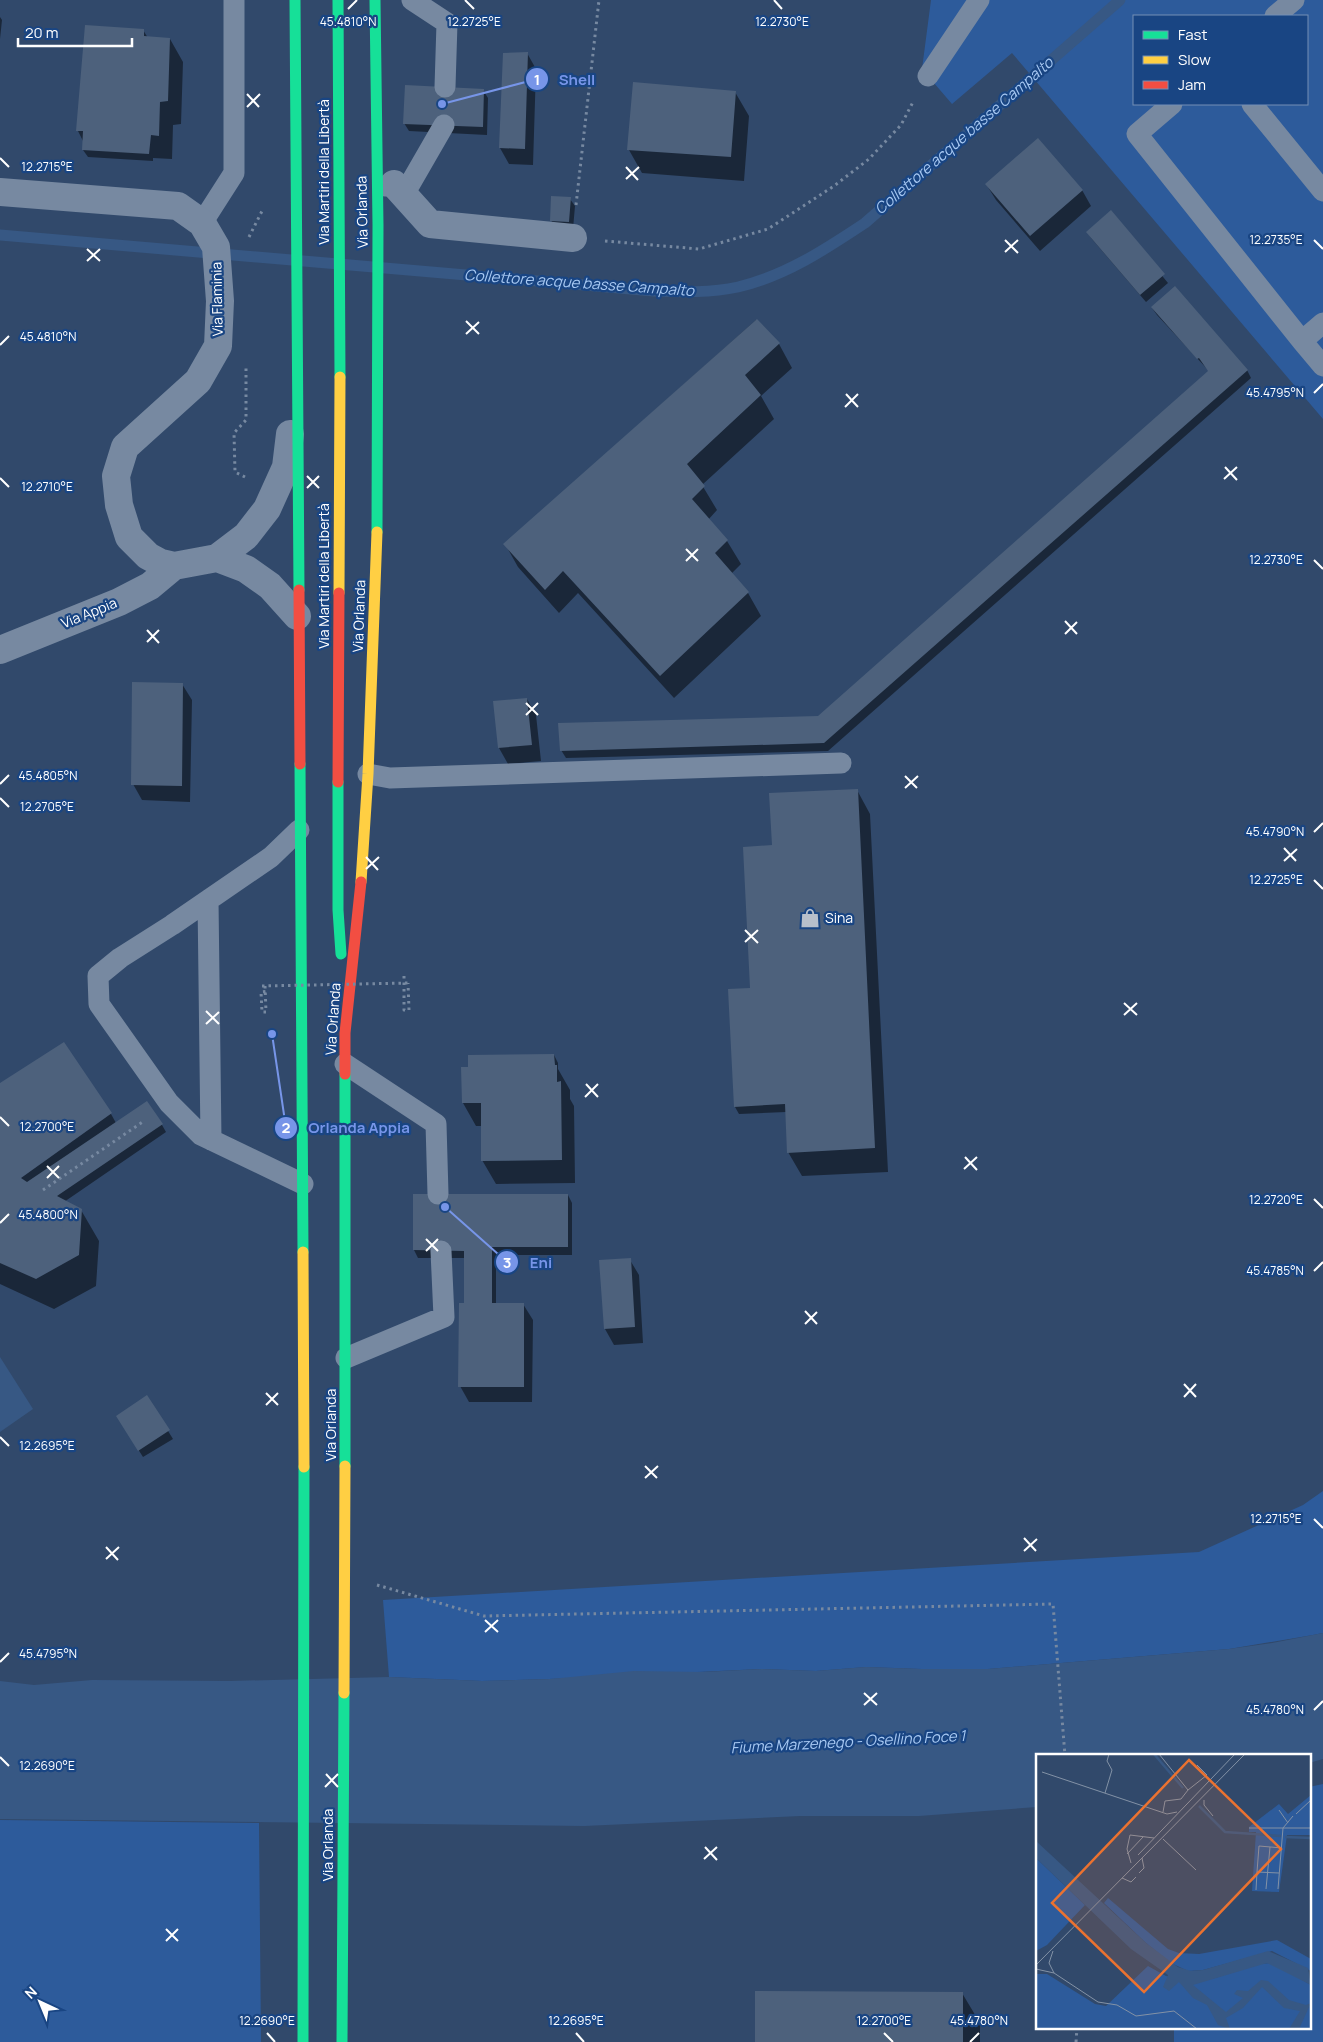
<svg xmlns="http://www.w3.org/2000/svg" width="1323" height="2042" viewBox="0 0 1323 2042" font-family="Manrope,sans-serif">
<style>
.green{fill:#2d5b9b;fill-rule:evenodd}
.water{fill:#375884}
.shadow{fill:#0007}
.lines{fill:none;stroke-linecap:round;stroke-linejoin:round}
.stream{stroke:#375884;stroke-width:11}
.building{fill:#4d617c}
.path{stroke:#7789a1;stroke-width:3;stroke-dasharray:2.5 4;stroke-linecap:butt}
.lane{stroke:#7789a1;stroke-width:21}
.street{stroke:#7789a1;stroke-width:28}
.fast{stroke:#16e098;stroke-width:11}
.slow{stroke:#ffcf43;stroke-width:11}
.jam{stroke:#f24e42;stroke-width:11}
.path-bridge{stroke:#7789a1;stroke-width:3;stroke-dasharray:2.5 4;stroke-linecap:butt}
.ticks{fill:none;stroke:#fff;stroke-width:2}
.labels{text-anchor:middle;stroke-width:4.5;stroke-linejoin:round;paint-order:stroke}
.street-label{font-size:14px;fill:#fff;stroke:#194583}
.poi-label{font-size:14px;fill:#fff;stroke:#194583;text-anchor:start}
.water-label{font-size:15px;font-style:italic;fill:#a8c9f3;stroke:#194583}
.inset-river{fill:none;stroke:#375884;stroke-width:2.5}
.inset-road{fill:none;stroke:#8392a6;stroke-width:1}
.view{fill:#eb7230;fill-opacity:0.15;stroke:#eb7230;stroke-width:2.5}
.inset-edge{fill:none;stroke:#fff;stroke-width:2.5}
.ticks-label{font-size:12px;text-anchor:middle;fill:#fff;stroke:#194583;stroke-width:4.5;stroke-linejoin:round;paint-order:stroke}
.leader{fill:none;stroke:#7795e8;stroke-width:2}
.callout-dot{fill:#7795e8;stroke:#194583;stroke-width:2}
.mark-label{font-size:15px;text-anchor:middle;font-weight:bold;fill:#fff}
.callout-label{font-size:15px;text-anchor:middle;font-weight:bold;fill:#7795e8;stroke:#194583;stroke-width:4.5;stroke-linejoin:round;paint-order:stroke}
</style>
<rect width="100%" height="100%" fill="#31496b"/>
<!-- green -->
<path class="green" d="M931 0H1323V419L1012 53 952 104 922 69ZM1134 16H1307V104H1134Z
M1323 1491V1633L1313 1635 1229 1649 988 1669H921L866 1667 816 1671 761 1669 550 1679 482 1681 389 1677 383 1600 1199 1552 1303 1505Z
M1323 1784V2042H1174V2028H1309V1787Z
M0 1820 259 1823 261 2042H0Z"/>
<!-- water -->
<path class="water" d="M0 1357 33 1409 0 1432Z
M1323 1633V1759L1309 1763V1756H1037V1807L919 1816H800L584 1826 0 1819V1681L34 1685 92 1680 230 1681 389 1677 482 1681 550 1679 634 1671 703 1672 761 1669 816 1671 866 1667 921 1669H988L1229 1649 1272 1643Z"/>
<!-- shadow -->
<path class="shadow" d="M0 17 2 20 0 39Z
M143 30 148 38 170 39 183 62 181 124 173 125 172 159 153 158V161L88 157 83 150V141L78 131Z
M527 53 536 69 533 165 509 164 500 148Z
M483 90 488 98 487 135 409 131 404 123Z
M735 92 749 116 744 181 642 173 629 150Z
M986 184 1082 190 1091 206 1040 251 996 200Z
M570 199 575 206 573 229 555 228 551 220Z
M1110 212 1168 283 1146 302 1092 239 1087 232Z
M1152 308 1247 370 1251 378 828 751 566 758 561 750 819 718 1209 371 1157 315Z
M756 320 779 344 792 368 761 396 774 419 702 485 717 510 708 520 727 541 741 564 731 574 748 593 761 616 674 698 578 593 559 613 518 567 505 544Z
M182 684 192 700 190 802 142 800 133 784Z
M527 699 536 715 541 761 508 764 499 748 494 702Z
M857 790 870 814 888 1172 802 1176 788 1152 786 1112 739 1114 735 1107 751 989 773 847Z
M554 1055 558 1063V1069L570 1090V1099L574 1106 575 1183 496 1184 482 1160V1126H476L463 1103 469 1068Z
M0 1085 111 1114 116 1123 162 1125 166 1132 64 1202 81 1210 99 1241 96 1286 54 1309 0 1284Z
M568 1195 572 1203V1255H496V1304H523L533 1320 532 1402H469L460 1386 465 1304V1258H418L414 1250Z
M630 1260 639 1275 643 1343 614 1345 605 1329Z
M147 1397 173 1439 143 1457 122 1424Z
M962 1993 980 2023V2042H756Z"/>
<g class="lines">
<!-- stream -->
<path class="stream" d="M0 235 654 291C682 292 711 293 738 287 785 276 826 249 865 223L1120 0"/>
</g>
<!-- building -->
<path class="building" d="M85 25 144 29V36L170 38 168 101 160 102 159 136 151 135 149 154 82 150 83 131H76Z
M528 52 525 149 499 148 503 53Z
M633 82 736 91 731 157 627 150Z
M405 85 484 89 483 127 403 124Z
M1038 138 1083 190 1030 236 985 184Z
M551 196 571 197 569 222 550 221Z
M1111 210 1165 274 1140 295 1086 232Z
M1175 286 1248 370 824 743 560 751 558 723 818 716 1208 371 1199 358 1197 359 1151 307Z
M757 319 780 343 745 375 761 395 687 464 705 486 692 499 728 540 715 553 749 592 660 676 563 571 545 590 503 544Z
M132 682 183 683 182 786 131 785Z
M527 698 532 745 498 748 493 701Z
M858 789 875 1148 787 1153 785 1104 734 1107 728 989 750 988 743 847 772 845 769 793Z
M64 1042 112 1113 21 1178 27 1182 147 1101 163 1124 57 1196 82 1209 79 1255 36 1279 0 1263V1083Z
M554 1054 555 1065H557V1082L561 1081 562 1160 481 1161V1103H462L461 1067H468V1055Z
M413 1194H568V1247H492V1303H524V1387H458L459 1303H464V1251L413 1250Z
M631 1258 635 1327 604 1329 599 1260Z
M147 1395 170 1430 138 1451 116 1416Z
M755 1991 963 1992V2042H755Z"/>
<g class="lines">
<!-- path -->
<path class="path" d="M576 205 599 0
M249 237 262 211
M605 241 699 249 768 229 834 186 869 159 901 125 913 102
M245 477 235 472 234 433 246 420V367
M404 976V1010H409L408 983
M266 1012H262L261 992 269 991
M43 1190 144 1121
M377 1585 484 1616 1053 1604 1065 1756
M1076 2042 1077 2028"/>
<!-- lane -->
<path class="lane" d="M412 0 447 23 445 87
M1275 16 1294 0
M928 76 979 0
M1172 104 1137 134 1302 341 1323 323
M1252 104 1323 191
M385 186 410 184 444 125
M202 223 234 173V0
M1302 341 1323 366
M368 774 390 778 841 763
M299 830 271 857 172 925 120 958 98 976 99 1004 169 1103 201 1135 303 1184
M208 900 211 1140
M345 1064 436 1124 438 1194
M346 1358 444 1317 441 1251"/>
<!-- street -->
<path class="street" d="M394 184 430 224 573 238
M0 192 178 206 202 223 216 247 220 301 218 346 198 381 125 447 116 476 119 505 129 537 148 556 161 563 174 566 217 558 246 536 267 509 286 467 290 434
M217 558 246 569 270 586 297 616
M0 650 119 602 150 586 174 566"/>
<!-- fast -->
<path class="fast" d="M295 0 299 590
M338 0 340 377
M375 0 378 225 377 532
M300 764 303 1252
M338 782V910L341 954
M345 1074V1466
M303 2042 304 1467
M342 2042 344 1693"/>
<!-- slow -->
<path class="slow" d="M339 593 340 377
M361 882 368 774 377 532
M303 1252 304 1467
M344 1693 345 1466"/>
<!-- jam -->
<path class="jam" d="M299 590 300 764
M338 782 339 593
M345 1074V1033L361 882"/>
<!-- path-bridge -->
<path class="path-bridge" d="M262 986 408 983
M265 986 266 1012"/>
</g>
<!-- ticks -->
<path class="ticks" d="M465 0 474 9M774 0 782 9M348 9 357 0M247 94 259 107M247 107 260 94M0 158 9 167M626 167 638 180M626 179 639 167M1005 240 1018 253M1314 240 1323 249M87 249 100 261M1005 252 1018 240M87 261 100 249M466 321 479 334M466 334 479 322M0 345 9 336M1314 393 1323 384M846 394 858 407M845 407 858 394M1225 467 1237 480M307 476 319 488M0 478 9 487M1224 479 1237 467M307 488 319 476M686 549 698 561M1314 560 1323 569M686 561 698 549M1065 621 1077 634M147 630 159 643M1065 634 1077 622M147 642 159 630M526 703 538 715M526 715 538 703M905 776 917 788M0 784 9 775M905 788 918 776M0 798 9 807M1314 832 1323 823M1284 848 1296 861M366 857 378 870M1284 861 1297 849M366 869 379 857M1314 880 1323 889M745 930 758 943M745 942 758 930M1124 1003 1137 1015M206 1011 219 1024M1124 1015 1137 1003M206 1024 219 1012M586 1084 598 1097M585 1097 598 1084M0 1117 9 1126M965 1157 977 1170M47 1166 59 1178M964 1169 977 1157M47 1178 59 1166M1314 1199 1323 1208M0 1223 9 1214M426 1239 438 1251M426 1251 438 1239M1314 1271 1323 1262M805 1311 817 1324M805 1324 817 1312M1184 1384 1196 1397M266 1393 278 1405M1184 1397 1196 1384M266 1405 278 1393M0 1437 9 1446M645 1466 657 1478M645 1478 658 1466M1314 1519 1323 1528M1024 1538 1036 1551M106 1547 118 1560M1024 1551 1037 1539M106 1559 119 1547M485 1620 498 1632M485 1632 498 1620M0 1662 9 1653M864 1693 877 1705M864 1705 877 1693M1314 1710 1323 1701M0 1757 9 1766M326 1774 338 1787M325 1787 338 1774M705 1847 717 1860M704 1859 717 1847M166 1929 178 1941M166 1941 178 1929M267 2033 275 2042M576 2033 584 2042M884 2033 893 2042M970 2042 979 2033"/>
<!-- icons -->
<defs>
<symbol id="shop-bare" viewBox="-9 -9 18 18"><path d="M-5-2.5h2.3a2.7 3.5 0 0 1 5.4 0H5L5.5 6h-11ZM-1.5-2.5h3a1.5 2.3 0 0 0-3 0Z" fill="#b7bfcb" stroke="#194583" stroke-width="2.5" paint-order="stroke"/></symbol>
</defs>
<g fill-rule="evenodd">
<use href="#shop-bare" x="796" y="904" width="28" height="28"/>
</g>
<g class="labels">
<!-- street labels -->
<g class="street-label">
<text transform="translate(324 172) rotate(-90)" y="5">Via Martiri della Libertà</text>
<text transform="translate(362 212) rotate(-91)" y="5">Via Orlanda</text>
<text transform="translate(217 299) rotate(-91)" y="5">Via Flaminia</text>
<text transform="translate(324 576) rotate(-90)" y="5">Via Martiri della Libertà</text>
<text transform="translate(89 613) rotate(-22)" y="5">Via Appia</text>
<text transform="translate(359 616) rotate(-88)" y="5">Via Orlanda</text>
<text transform="translate(333 1019) rotate(-86)" y="5">Via Orlanda</text>
<text transform="translate(331 1425) rotate(-90)" y="5">Via Orlanda</text>
<text transform="translate(328 1845) rotate(-90)" y="5">Via Orlanda</text>
</g>
<!-- poi labels -->
<g class="poi-label">
<text x="825" y="923">Sina</text>
</g>
<!-- water labels -->
<g class="water-label">
<text transform="translate(964 136) rotate(-41)" y="5">Collettore acque basse Campalto</text>
<text transform="translate(579 283) rotate(4)" y="5">Collettore acque basse Campalto</text>
<text transform="translate(848 1742) rotate(-3)" y="5">Fiume Marzenego - Osellino Foce 1</text>
</g>
</g>
<!-- overview -->
<g transform="translate(1036 1754)">
<rect width="275" height="275" fill="#31496b"/>
<path d="M275 41V81H251L243 138 216 137 220 78H213V73L243 50 252 60ZM0 104 49 151 11 191 0 197ZM72 144 132 195 143 199 163 200 241 186 275 205V217L236 197 167 216 152 217 135 209 110 189 68 149ZM236 209 275 231V275H0L1 220H11L59 250 70 252 112 212 130 222 155 227 179 224 220 210Z" fill="#2d5b9b"/>
<path d="M0 87 110 189 142 213 155 217 167 216 232 197 272 214 275 231 231 209 157 231 190 258 207 244 198 240 201 236 212 237 225 226 232 227 253 246 270 251 275 249 263 275H253L264 257 248 254 226 233 207 254 190 264 194 275 182 271 171 251 157 244 143 228 133 237 127 233 132 221 95 195 0 104Z" fill="#375884"/>
<path class="inset-river" d="M118 0 147 34M163 52 189 78 245 82M249 83 275 84"/>
<path class="inset-road" d="M123 0 152 36M6 18 131 60 141 58M152 36 171 21 161 11M69 39 76 16 71 7 73 0M168 46V51L177 62M243 56 252 69M127 58 129 47 145 45 152 36M260 60 275 46M213 74H247L257 62M127 85 160 116M91 100 107 83M102 101 199 0M95 109 91 95 94 81 118 84M103 119 108 114 106 104M243 119 221 118 223 92 246 94M86 124 95 128 100 123M230 135 234 93M242 135 247 74H275M220 136 221 118M17 197 13 209 18 219M0 211 209 0M0 215 18 219 62 248 81 251 100 262 138 257 161 275"/>
<path class="view" d="M153 6 245 95 108 238 16 149Z"/>
<rect width="275" height="275" class="inset-edge"/>
</g>
<g class="ticks-label">
<text x="348" y="26">45.4810°N</text>
<text x="782" y="26">12.2730°E</text>
<text x="474" y="26">12.2725°E</text>
<text x="47" y="171">12.2715°E</text>
<text x="1276" y="244">12.2735°E</text>
<text x="48" y="341">45.4810°N</text>
<text x="1275" y="397">45.4795°N</text>
<text x="47" y="491">12.2710°E</text>
<text x="1276" y="564">12.2730°E</text>
<text x="48" y="780">45.4805°N</text>
<text x="47" y="811">12.2705°E</text>
<text x="1275" y="836">45.4790°N</text>
<text x="1276" y="884">12.2725°E</text>
<text x="47" y="1131">12.2700°E</text>
<text x="1276" y="1204">12.2720°E</text>
<text x="48" y="1219">45.4800°N</text>
<text x="1275" y="1275">45.4785°N</text>
<text x="47" y="1450">12.2695°E</text>
<text x="1276" y="1523">12.2715°E</text>
<text x="48" y="1658">45.4795°N</text>
<text x="1275" y="1714">45.4780°N</text>
<text x="47" y="1770">12.2690°E</text>
<text x="267" y="2025">12.2690°E</text>
<text x="576" y="2025">12.2695°E</text>
<text x="884" y="2025">12.2700°E</text>
<text x="979" y="2025">45.4780°N</text>
</g>
<!-- callouts -->
<path class="leader" d="M442 104L537 79M272 1034L286 1128M445 1207L507 1262"/>
<g class="callout-dot">
<circle cx="442" cy="104" r="5"/>
<circle cx="272" cy="1034" r="5"/>
<circle cx="445" cy="1207" r="5"/>
<circle cx="537" cy="79" r="12"/>
<circle cx="286" cy="1128" r="12"/>
<circle cx="507" cy="1262" r="12"/>
</g>
<g class="mark-label">
<text x="537" y="85">1</text>
<text x="286" y="1133">2</text>
<text x="507" y="1268">3</text>
</g>
<g class="callout-label">
<text x="577" y="85">Shell</text>
<text x="359" y="1133">Orlanda Appia</text>
<text x="541" y="1268">Eni</text>
</g>
<!-- legend -->
<rect x="1133" y="15" width="175" height="90" fill="#194583" stroke="#758fb5"/>
<rect x="1143" y="31" width="25" height="8" fill="#16e098" stroke="#758fb5"/>
<text x="1178" y="40" font-size="15" fill="#ffffff">Fast</text>
<rect x="1143" y="56" width="25" height="8" fill="#ffcf43" stroke="#758fb5"/>
<text x="1178" y="65" font-size="15" fill="#ffffff">Slow</text>
<rect x="1143" y="81" width="25" height="8" fill="#f24e42" stroke="#758fb5"/>
<text x="1178" y="90" font-size="15" fill="#ffffff">Jam</text>
<!-- north arrow -->
<g transform="translate(40 2002) rotate(316)" stroke="#194583" stroke-width="4" paint-order="stroke">
<path d="M0-4L9 19L0 12L-9 19Z" fill="#ffffff"/>
<text y="-8" font-size="14" font-weight="bold" text-anchor="middle" fill="#ffffff">N</text>
</g>
<!-- scale -->
<path d="M18 38v8h114v-8" fill="none" stroke="#ffffff" stroke-width="2.5"/>
<text x="25" y="38" font-size="15" fill="#ffffff" stroke="#194583" stroke-width="4" paint-order="stroke">20 m</text>
</svg>
